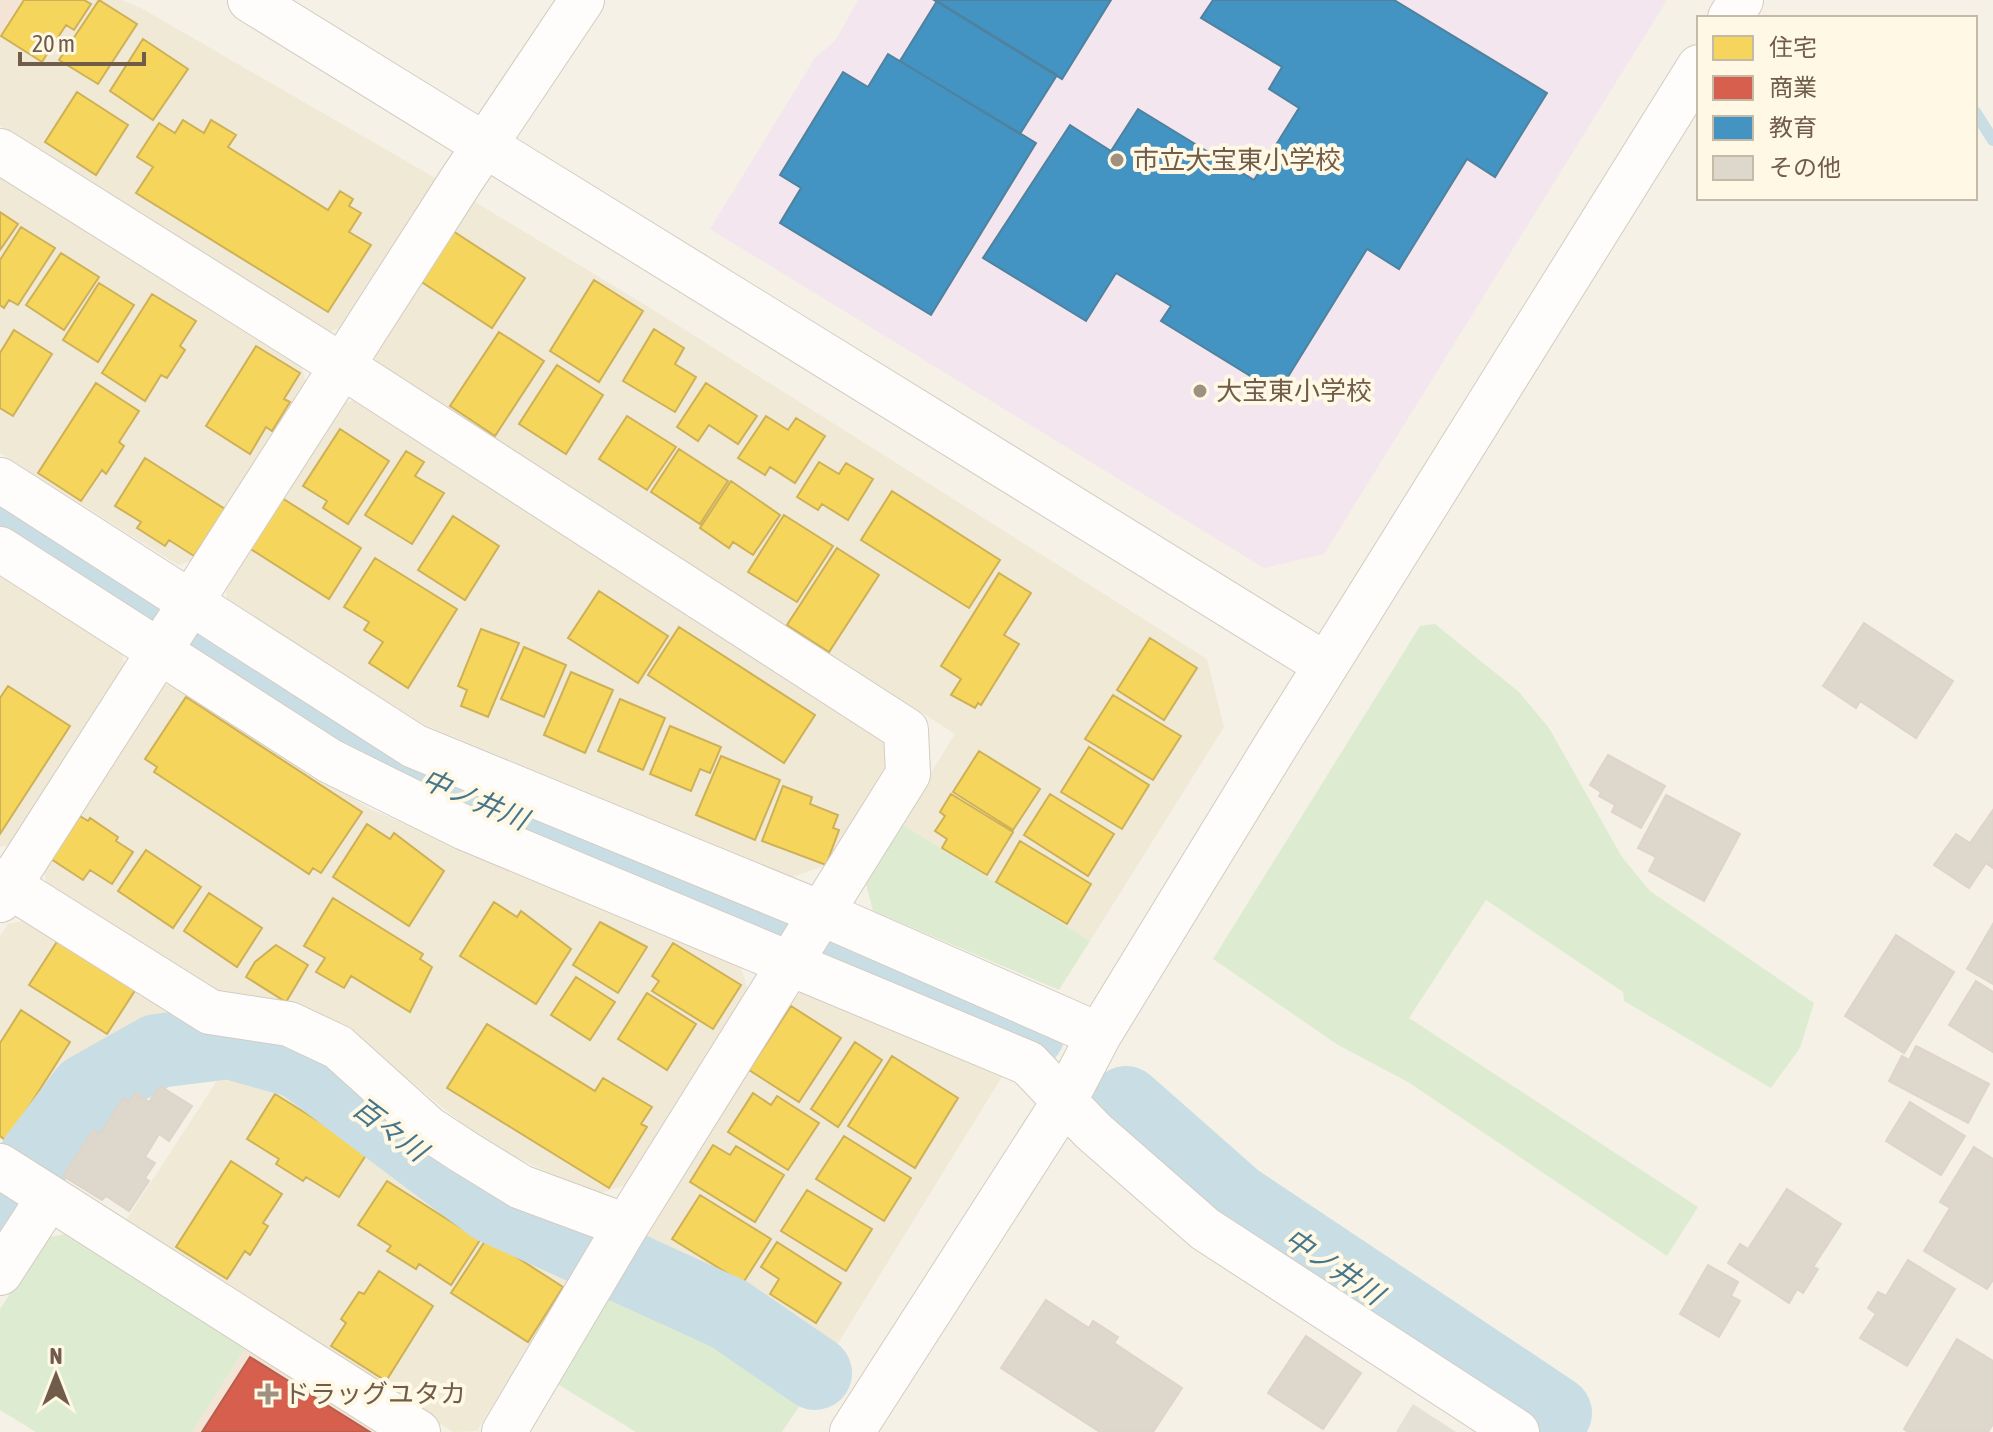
<svg xmlns="http://www.w3.org/2000/svg" width="1993" height="1432" viewBox="0 0 1993 1432" font-family="'Asap Condensed','Noto Sans JP',sans-serif">
<style>
.residential{fill:#f0e9d6}
.commercial{fill:#f3e4d6}
.industrial{fill:#e6e1d7}
.education{fill:#f3e6ef}
.green{fill:#ddecd1}
.homes{fill:#f6d55c;stroke:#ceb156;stroke-width:2}
.shops{fill:#d6604d;stroke:#b75f4c;stroke-width:2}
.schools{fill:#4393c3;stroke:#50829e;stroke-width:2}
.lines{fill:none;stroke-linecap:round;stroke-linejoin:round}
.stream{stroke:#c9dee4;stroke-width:12}
.river{stroke:#c9dee4;stroke-width:74}
.building{fill:#ded7cc;stroke:#ddd5c9;stroke-width:2}
.minor-casing{stroke:#d3ccc2;stroke-width:46}
.minor{stroke:#fefdfb;stroke-width:44}
.poi-dot{fill:#9f9080;stroke:#fef8e5;stroke-width:3}
.labels{text-anchor:middle;stroke-width:8;stroke-linejoin:round;paint-order:stroke}
.poi-label{font-size:26px;fill:#705c49;stroke:#fef8e5;text-anchor:start}
.water-label{font-size:28px;font-style:italic;fill:#46768a;stroke:#fef8e5}
</style>
<rect width="100%" height="100%" fill="#f5f1e6"/>
<!-- residential -->
<path class="residential" d="M23 0H121L141 8 437 179 343 328 324 332 0 126V36Z
M0 171 301 363 306 383 196 560 178 565 0 453Z
M470 199 652 309 1207 659 1224 727 1090 941 900 823 955 734 377 366 373 350Z
M357 400 882 733 888 770 826 865 792 877 423 724 227 600 225 587 339 404Z
M0 573 121 648 125 668 13 844 0 847Z
M174 684 370 809 740 964 749 994 632 1183 595 1195 501 1150 471 1131 352 1033 326 1016 297 1007 218 994 47 885 43 867 160 686Z
M27 920 179 1015 122 1032 90 1050 59 1076 9 1145 0 1139V936L8 924Z
M815 990 1003 1075 835 1348 746 1289 640 1240 783 1009 800 993Z
M222 1073 268 1081 299 1095 455 1220 570 1278 477 1431 453 1432 125 1222Z"/>
<!-- commercial -->
<path class="commercial" d="M0 0H23L0 36Z
M247 1346 383 1432H192Z"/>
<!-- industrial -->
<path class="industrial" d="M1413 1404 1456 1432H1396Z"/>
<!-- education -->
<path class="education" d="M858 0H1667L1324 554 1264 568 710 229 815 58 835 41Z"/>
<!-- green -->
<path class="green" d="M1435 624 1519 692 1549 728 1622 857 1650 891 1814 1003 1800 1048 1771 1088 1624 1001 1623 992 1486 900 1409 1018 1698 1207 1667 1256 1408 1082 1338 1045 1213 959 1420 626Z
M900 823 1090 941 1059 990 873 911 865 880Z
M70 1233 247 1346 192 1432H36L0 1410V1309L46 1238Z
M608 1293 713 1342 803 1401 782 1432H636L554 1382Z"/>
<!-- homes -->
<path class="homes" d="M24 0H84L91 4 74 30 66 25 42 62 1 36Z
M99 0 137 24 98 84 59 60Z
M143 39 188 69 153 120 110 91Z
M77 92 128 125 96 175 45 142Z
M183 120 204 133 211 120 236 135 228 147 328 210 340 191 353 199 349 206 361 213 349 232 371 245 328 312 136 193 153 167 137 157 159 123 175 133Z
M0 212 18 224 0 250Z
M21 227 55 248 18 305 9 300 4 308 0 305V260Z
M453 231 525 278 492 328 420 281Z
M61 253 99 277 64 330 26 305Z
M594 280 643 311 599 382 550 351Z
M99 283 134 305 98 362 63 340Z
M152 294 196 321 180 346 185 350 167 378 161 375 145 401 102 373Z
M654 329 684 348 675 364 696 377 675 412 623 381Z
M14 330 52 354 13 416 0 408V353Z
M499 332 544 361 495 436 450 406Z
M256 346 300 373 284 399 290 402 272 431 266 427 250 454 206 426Z
M557 365 603 395 566 454 519 424Z
M96 383 139 411 119 442 124 446 106 474 102 470 81 501 38 473Z
M706 383 757 416 738 444 709 425 698 441 677 427Z
M627 416 676 447 647 490 599 459Z
M766 416 788 430 796 418 825 436 795 483 770 467 765 475 738 458Z
M340 429 389 461 348 524 323 508 327 501 303 486Z
M679 449 728 481 700 524 651 492Z
M406 451 424 462 415 476 444 493 412 544 365 515Z
M145 458 225 509 194 556 169 540 165 546 137 528 141 522 115 506Z
M819 462 839 474 846 463 873 479 848 520 822 504 818 510 797 497Z
M731 481 780 515 753 555 733 542 729 548 700 528Z
M892 491 1000 560 969 608 861 540Z
M282 498 361 548 329 599 249 548Z
M784 515 833 546 797 602 748 572Z
M453 516 499 546 465 600 418 570Z
M837 548 879 575 829 652 787 625Z
M375 558 457 609 408 688 369 663 383 642 364 630 369 622 344 607Z
M999 573 1031 593 1004 635 1019 644 981 705 978 703 975 708 951 695 961 679 941 666Z
M599 591 668 636 638 683 568 638Z
M679 627 815 715 784 763 648 675Z
M481 629 519 643 488 717 461 706 467 690 458 686Z
M1150 638 1197 668 1164 720 1117 690Z
M524 647 566 665 544 717 501 699Z
M571 672 613 690 585 753 544 735Z
M8 686 70 726 0 834V698Z
M1113 695 1181 736 1153 780 1085 739Z
M186 697 362 812 321 873 313 868 309 874 154 772 157 767 145 759Z
M620 699 665 718 643 770 598 751Z
M670 726 721 747 710 773 700 769 691 791 650 774Z
M1089 747 1149 785 1122 829 1061 792Z
M979 751 1040 789 1013 830 953 792Z
M721 756 780 780 755 840 696 815Z
M783 786 812 797 810 804 838 815 833 828 839 830 826 865 762 841Z
M951 794 1013 832 987 875 942 848 947 839 935 831 945 816 940 812Z
M1050 794 1114 834 1088 876 1024 835Z
M80 816 88 821 90 818 118 837 116 841 133 852 112 884 90 870 83 880 51 859Z
M367 824 390 839 394 833 444 871 409 926 333 877Z
M1020 841 1091 884 1067 924 996 882Z
M146 850 201 887 173 928 118 891Z
M209 893 262 928 237 967 184 931Z
M333 898 423 954 420 959 432 967 410 1012 351 976 344 988 316 972 325 958 304 946Z
M494 902 517 917 521 911 571 949 536 1004 460 956Z
M600 922 647 947 618 993 573 965Z
M58 940 136 989 107 1034 29 985Z
M673 943 741 985 713 1029 652 991 659 981 652 976Z
M276 945 308 965 286 1002 246 977 255 962Z
M576 977 615 1002 590 1040 551 1015Z
M647 993 696 1024 667 1070 618 1039Z
M791 1006 841 1038 799 1102 749 1070Z
M21 1010 70 1042 7 1141 0 1136V1043Z
M487 1024 595 1091 603 1078 652 1107 641 1124 647 1127 609 1188 447 1088Z
M855 1042 882 1060 838 1127 811 1109Z
M892 1056 958 1098 915 1168 848 1126Z
M753 1093 771 1105 777 1096 819 1123 788 1170 728 1132Z
M275 1094 368 1152 339 1197 306 1177 303 1181 276 1164 279 1159 247 1139Z
M844 1136 911 1178 884 1221 816 1179Z
M713 1145 730 1155 736 1146 784 1175 755 1222 690 1182Z
M231 1161 282 1194 263 1223 268 1226 250 1255 245 1251 227 1279 176 1247Z
M387 1181 480 1240 451 1285 419 1264 416 1269 387 1251 391 1246 358 1225Z
M807 1190 872 1229 846 1271 781 1231Z
M700 1195 771 1239 743 1283 672 1239Z
M487 1238 563 1287 528 1342 451 1293Z
M777 1242 841 1283 816 1323 770 1294 779 1279 761 1267Z
M379 1271 433 1306 386 1381 331 1346 346 1323 341 1319 359 1292 364 1294Z"/>
<!-- shops -->
<path class="shops" d="M250 1357 370 1432H202Z"/>
<!-- schools -->
<path class="schools" d="M934 0H1111L1062 79Z
M1213 0H1394L1547 93 1495 177 1467 159 1399 269 1367 249 1278 393 1161 321 1171 306 1116 273 1086 321 983 258 1070 125 1111 151 1138 109 1254 180 1299 108 1269 89 1282 67 1201 18Z
M937 1 1057 75 1020 134 900 61Z
M888 54 1036 143 931 315 780 223 801 188 780 175 843 72 868 87Z"/>
<g class="lines">
<!-- stream -->
<path class="stream" d="M1975 112 1993 140"/>
<!-- river -->
<path class="river" d="M0 514 141 604
M206 645 398 767 761 920
M849 956 1028 1033
M1126 1103 1236 1200 1555 1413
M0 1215 37 1156 86 1091 157 1051 229 1042 300 1062 492 1206 729 1314 815 1373"/>
</g>
<!-- building -->
<path class="building" d="M1864 623 1953 681 1916 738 1860 701 1856 708 1823 686Z
M1608 755 1665 786 1641 828 1612 812 1615 805 1599 796 1601 792 1590 785Z
M1666 795 1740 834 1704 901 1649 871 1656 857 1638 848Z
M1993 810V868L1986 863 1969 888 1934 865 1956 834 1970 843Z
M1993 924V984L1967 969Z
M1896 935 1954 972 1904 1053 1845 1016Z
M1976 981 1993 992V1052L1949 1025Z
M1916 1046 1989 1084 1968 1123 1889 1081 1902 1056 1909 1060Z
M160 1086 192 1106 169 1141 159 1134 145 1157 155 1163 145 1178 149 1181 129 1211 106 1196 102 1200 63 1176 93 1130 100 1134 123 1098 129 1102 135 1093 149 1102Z
M1910 1102 1965 1136 1941 1175 1886 1141Z
M1974 1147 1993 1159V1280L1987 1289 1924 1251 1950 1208 1940 1202Z
M1787 1189 1841 1224 1813 1267 1818 1269 1803 1293 1797 1289 1789 1303 1728 1263 1740 1244 1748 1249Z
M1908 1260 1955 1289 1907 1366 1860 1338 1876 1314 1868 1308 1878 1292 1886 1296Z
M1708 1265 1738 1282 1731 1296 1740 1301 1719 1337 1680 1314Z
M1046 1300 1089 1328 1093 1321 1118 1337 1114 1343 1182 1388 1153 1432H1100L1001 1368Z
M1306 1336 1361 1373 1323 1429 1268 1393Z
M1957 1339 1993 1361V1424L1988 1432H1908L1904 1429Z"/>
<g class="lines">
<defs>
<path id="minor" d="M250 0 1326 665
M1730 18 1741 0
M0 151 342 366 906 730 908 774 626 1226 504 1432
M0 480 414 746 823 914 1099 1035
M0 549 330 761 465 828 1028 1063 1093 1131 1205 1229 1517 1432
M0 880 210 1012 289 1024 338 1047 429 1129 464 1152 521 1187 626 1226
M0 900 462 179 582 0
M0 1166 418 1432
M0 1273 48 1199
M852 1432 1065 1100 1099 1035 1275 747 1699 67"/>
</defs>
<!-- minor casing -->
<use href="#minor" class="minor-casing"/>
<!-- minor -->
<use href="#minor" class="minor"/>
</g>
<!-- markers -->
<g class="poi-dot">
<circle cx="1117" cy="160" r="8"/>
<circle cx="1200" cy="391" r="8"/>
<path d="M264 1382h8v8h8v8h-8v8h-8v-8h-8v-8h8z"/>
</g>
<g class="labels">
<!-- poi labels -->
<g class="poi-label">
<text x="1133" y="169">市立大宝東小学校</text>
<text x="1216" y="400">大宝東小学校</text>
<text x="284" y="1403">ドラッグユタカ</text>
</g>
<!-- water labels -->
<g class="water-label">
<text transform="translate(475 799) rotate(23)" y="10">中ノ井川</text>
<text transform="translate(390 1129) rotate(37)" y="10">百々川</text>
<text transform="translate(1334 1266) rotate(34)" y="10">中ノ井川</text>
</g>
</g>
<!-- legend -->
<rect x="1697" y="16" width="280" height="184" fill="#fef8e5" stroke="#c5baa7" stroke-width="2"/>
<rect x="1713" y="36" width="40" height="24" fill="#f6d55c" stroke="#c5baa7" stroke-width="2"/>
<text x="1769" y="56" font-size="24" fill="#705c49">住宅</text>
<rect x="1713" y="76" width="40" height="24" fill="#d6604d" stroke="#c5baa7" stroke-width="2"/>
<text x="1769" y="96" font-size="24" fill="#705c49">商業</text>
<rect x="1713" y="116" width="40" height="24" fill="#4393c3" stroke="#c5baa7" stroke-width="2"/>
<text x="1769" y="136" font-size="24" fill="#705c49">教育</text>
<rect x="1713" y="156" width="40" height="24" fill="#ded7cc" stroke="#c5baa7" stroke-width="2"/>
<text x="1769" y="176" font-size="24" fill="#705c49">その他</text>
<!-- north arrow -->
<g transform="translate(56 1376)" stroke="#fef8e5" stroke-width="6" paint-order="stroke">
<path d="M0-6L14 30L0 20L-14 30Z" fill="#705c49"/>
<text y="-12" font-size="22" font-weight="bold" text-anchor="middle" fill="#705c49">N</text>
</g>
<!-- scale -->
<path d="M20 52v12h124v-12" fill="none" stroke="#705c49" stroke-width="4"/>
<text x="32" y="52" font-size="24" fill="#705c49" stroke="#fef8e5" stroke-width="6" paint-order="stroke">20 m</text>
</svg>
